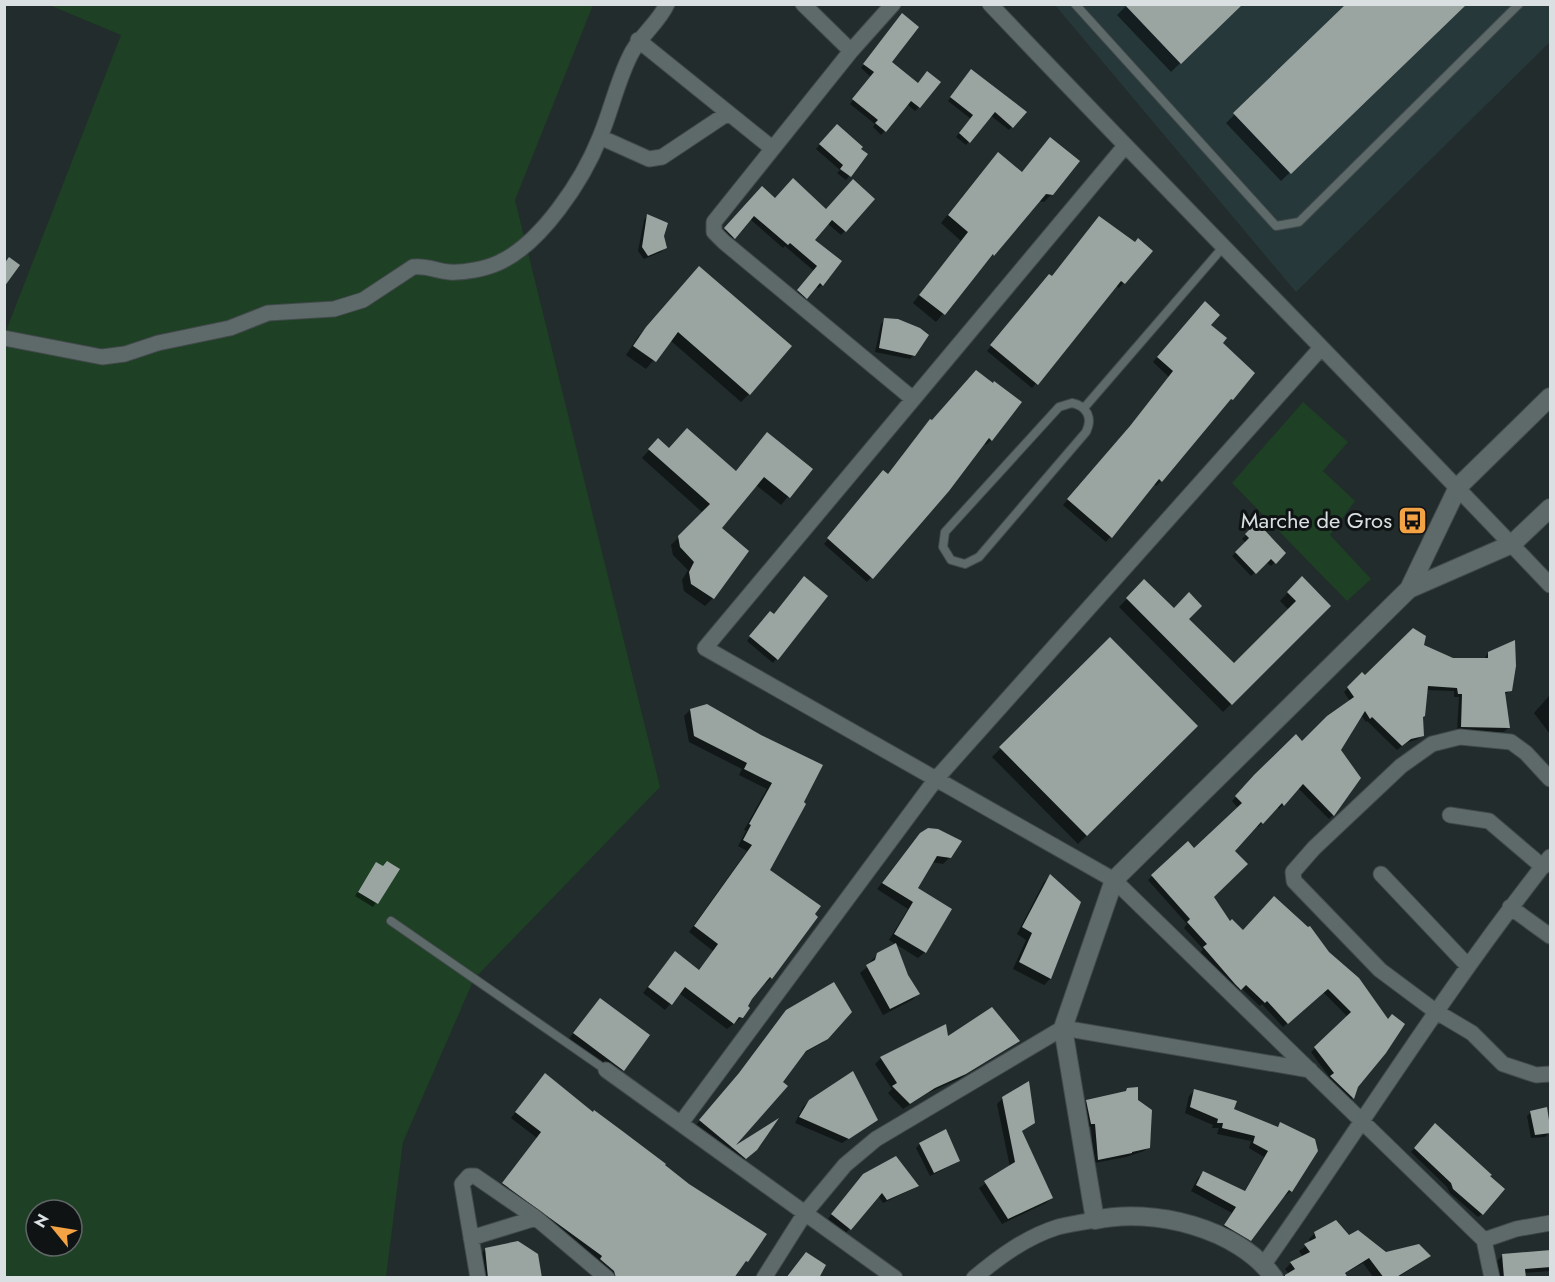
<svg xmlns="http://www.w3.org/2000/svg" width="1555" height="1282" viewBox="0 0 1555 1282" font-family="Jost,sans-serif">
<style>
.built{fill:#27383a}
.green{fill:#1e4024;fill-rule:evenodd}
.shadow{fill:#0007}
.building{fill:#9aa5a2}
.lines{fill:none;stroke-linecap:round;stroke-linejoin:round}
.service-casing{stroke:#41494a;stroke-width:10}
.minor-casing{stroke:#41494a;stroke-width:17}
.tertiary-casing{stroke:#41494a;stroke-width:20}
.service{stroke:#5e696a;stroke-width:8}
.minor{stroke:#5e696a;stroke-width:15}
.tertiary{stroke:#5e696a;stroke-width:18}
.labels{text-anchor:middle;stroke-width:6;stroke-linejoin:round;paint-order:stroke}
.poi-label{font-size:22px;fill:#dae0e1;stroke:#0f1314;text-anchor:end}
</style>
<rect width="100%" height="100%" fill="#222c2c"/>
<!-- built -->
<path class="built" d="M1055 5H1550V42L1296 292Z"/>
<!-- green -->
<path class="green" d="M49 5H593L515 200 660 787 474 979 403 1142 386 1277H5L4 336 121 35ZM36 1210H72V1246H36Z
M1303 402 1348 442 1323 471 1355 501 1330 535 1371 579 1347 601 1232 483Z"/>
<!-- shadow -->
<path class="shadow" d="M1128 4H1241L1171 72 1117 15Z
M1348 4H1466L1281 181 1226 123Z
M898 19 890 62 919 107 915 111 907 104 881 135 873 127 875 124 850 104 871 77 861 68Z
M968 75 1025 112 1009 130 990 115 966 145 956 137 971 119 948 101Z
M833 129 849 176 846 180 837 173 840 170 816 149Z
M991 161 1021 174 1052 194 1044 202 1038 201 936 322 913 303 961 241 941 223Z
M762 189 775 200 826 211 873 199 841 235 827 223 812 240 840 261 822 285 818 288 815 286 803 301 795 295 814 271 785 246 783 248 750 219 730 241 722 233Z
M647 216 663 236 665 248 661 252 644 259 638 251 644 220Z
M1099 218 1135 244 1151 251 1119 288 1115 285 1032 388 987 351 1044 281 1051 278Z
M691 276 749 394 741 402 670 340 646 369 626 355 638 337Z
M1200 308 1221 344 1231 399 1161 481 1156 486 1153 483 1106 542 1063 505 1125 433 1169 377 1153 362Z
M885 320 914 355 910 359 875 352 881 324Z
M971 376 991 440 986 445 984 443 867 582 824 544 879 477 888 476Z
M651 448 669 450 735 473 811 469 781 505 756 485 720 529 713 598 705 606 684 591 682 580 688 570 673 555 671 545 703 513 642 458Z
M1257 524 1284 553 1271 566 1266 562 1251 576 1232 556 1246 543 1242 539Z
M1302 578 1329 606 1223 712 1119 607 1144 581 1174 610 1187 619 1234 665 1289 610 1280 601Z
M826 596 773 663 747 641 767 617Z
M1110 639 1196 726 1078 844 992 757Z
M1423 646 1453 660 1484 659 1488 653 1511 690 1504 695 1508 728 1504 732 1457 731 1459 697H1454V691L1426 690 1421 718 1422 735 1418 739 1406 743 1397 750 1367 721 1366 722 1361 715 1339 750 1333 815 1329 819 1298 788 1279 809 1277 806 1258 827 1256 825 1233 851 1212 897 1230 924 1243 932 1328 953 1358 979 1357 1086 1352 1099 1348 1102 1327 1081 1330 1078 1311 1052 1348 1017 1323 992 1283 1027 1262 1004 1260 1006 1241 988 1236 993 1200 953 1203 949 1184 928 1187 924 1148 880 1188 844 1194 851 1238 808 1232 801 1250 782 1302 743 1350 701 1344 692 1362 674 1365 677Z
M1550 695V734L1534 713Z
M690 710 761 736 821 766 768 871 771 978 765 984 763 982 745 1006 742 1017 727 1029 679 993 665 1010 643 993 669 959 698 971 713 951 689 932 747 851 738 846 746 831 744 830 767 789 739 775 742 769 689 742 684 716Z
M914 841 950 857 943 864 932 862 916 889 925 952 918 958 889 940 908 909 877 889Z
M382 867 398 870 373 907 355 896 373 868Z
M1050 876 1079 903 1050 979 1044 985 1013 969 1026 940 1017 934 1044 882Z
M878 954 906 976 918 994 912 1000 883 1015 860 973 870 965 871 961Z
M594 1006 623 1070 616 1076 568 1040Z
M827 1038 822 1043 802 1054 781 1083 785 1086 730 1149 774 1123 751 1154 741 1162 696 1125 735 1080Z
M947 1038 1018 1041 1012 1046 959 1079 928 1093 903 1109 888 1093 892 1089 875 1064 881 1058Z
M540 1081 593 1114 733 1278H609L498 1189 537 1138 511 1118Z
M1194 1091 1276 1128 1280 1124 1291 1191 1285 1196 1284 1195 1245 1246 1220 1231 1232 1213 1191 1191 1198 1178 1203 1173 1244 1192 1264 1157 1249 1148 1251 1141 1217 1134 1219 1128H1212L1213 1125 1185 1113 1189 1096Z
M1003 1098 1033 1123 1021 1132 1051 1198 1046 1203 1002 1224 979 1188 1010 1167 997 1104Z
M809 1101 876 1120 842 1143 795 1123 803 1107Z
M1087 1101H1137L1149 1147 1144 1151 1126 1157 1094 1163 1091 1127H1087L1083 1105Z
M1531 1112 1549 1133 1545 1137 1531 1138 1527 1116Z
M1435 1125 1482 1214 1478 1217 1450 1193 1447 1187 1411 1152Z
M920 1144 958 1160 954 1164 930 1176 916 1148Z
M859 1180 917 1185 913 1189 883 1203 878 1195 846 1233 828 1219Z
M1315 1233 1349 1237 1386 1254 1429 1256 1423 1261 1397 1278H1374L1363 1263 1344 1274 1346 1278H1284L1289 1274 1285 1269 1291 1263 1303 1257 1299 1251 1310 1243 1309 1239Z
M486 1249 541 1278H474L472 1263Z
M1550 1252V1271L1524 1273 1525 1278H1498L1497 1261 1502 1256Z"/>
<!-- building -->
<path class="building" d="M1124 4H1243L1181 64Z
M1346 4H1467L1291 174 1233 113Z
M902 13 919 27 892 62 918 83 927 71 941 82 920 108 911 101 886 132 875 123 878 120 852 99 874 72 863 64Z
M971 69 1027 112 1013 128 995 112 970 143 959 133 973 115 950 97Z
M837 124 863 147 861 149 868 154 851 177 840 169 843 165 819 144Z
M1050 137 1080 161 1053 195 1046 194 994 256 993 254 945 315 919 295 968 232 948 215 998 152 1022 172Z
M793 178 826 209 853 179 875 199 846 232 832 220 815 240 842 261 823 286 820 283 807 299 797 290 817 266 790 243 788 245 754 216 735 239 724 228 762 186 775 198Z
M647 214 668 223 664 236 667 248 648 256 642 247Z
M1099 216 1135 242 1138 238 1153 251 1125 284 1121 281 1038 385 990 345 1049 274 1052 276Z
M9 257 20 265 4 287V264Z
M699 266 792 346 750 395 678 332 656 362 633 346 646 327Z
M1205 301 1220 315 1211 325 1227 338 1223 343 1255 373 1233 400 1231 399 1162 482 1159 479 1112 538 1067 499 1130 426 1173 371 1157 357Z
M884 318 898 319 920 328 929 335 915 356 879 348Z
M976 370 993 383 994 381 1022 402 992 441 989 438 949 491 873 579 827 538 883 470 888 474 930 419 932 420Z
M687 428 736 471 767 432 813 469 790 498 764 477 722 528 749 551 714 599 691 584 689 572 694 562 680 547 678 536 710 504 648 449 658 438 669 448Z
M1257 522 1286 553 1276 564 1271 559 1256 574 1235 552 1249 538 1245 534Z
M804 576 828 596 778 660 749 636 770 611 774 614Z
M1302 576 1331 606 1232 705 1126 598 1144 579 1174 608 1189 592 1202 606 1189 619 1234 663 1296 601 1287 592Z
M1413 628 1426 636 1424 645 1453 658H1488V652L1515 640 1516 666 1512 691 1505 692 1510 728 1461 727 1462 694H1458L1457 688 1428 686 1425 716 1423 717 1424 736 1411 739 1402 746 1372 717 1370 719 1365 711 1341 750 1361 778 1334 816 1303 784 1284 806 1282 803 1263 824 1261 822 1235 851 1248 864 1214 897 1230 921 1232 919 1243 930 1274 896 1308 927 1310 926 1329 952 1359 978 1388 1019 1392 1014 1405 1024 1386 1053 1358 1087 1354 1099 1330 1076 1334 1073 1314 1047 1351 1012 1328 989 1288 1024 1267 1001 1265 1003 1246 985 1241 990 1235 984 1203 947 1207 944 1187 922 1190 919 1151 875 1188 841 1194 848 1242 803 1235 796 1254 775 1296 734 1302 741 1327 716 1354 697 1347 687 1362 672 1365 675Z
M1110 637 1198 726 1087 836 999 747Z
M707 704 761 735 823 765 804 802 806 804 770 870 821 906 815 914 818 917 772 979 770 977 752 999 748 1006 750 1008 743 1018 739 1017 734 1024 685 987 672 1005 648 987 675 951 699 970 718 944 694 926 752 845 743 840 751 825 749 824 772 783 744 769 747 763 694 736 690 709Z
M928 828 938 829 962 841 951 858 937 856 918 888 952 909 926 953 894 934 913 902 882 883 920 833Z
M387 861 400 869 378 904 358 892 376 862 383 866Z
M1050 874 1081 902 1051 979 1019 962 1032 933 1022 927Z
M896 943 908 975 920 994 890 1009 866 965 875 960 877 953Z
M834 982 852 1012 828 1039 806 1051 783 1082 788 1086 736 1145 779 1118 757 1150 746 1159 699 1120 739 1073 786 1010Z
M600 998 650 1035 624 1071 573 1033Z
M992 1007 1020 1041 966 1074 935 1088 910 1104 892 1086 897 1083 880 1057 946 1024 948 1036Z
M853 1071 878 1120 849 1139 799 1117 809 1100Z
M545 1073 593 1112 594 1110 621 1130 666 1164 665 1165 689 1184 767 1234 748 1262 746 1261 734 1278H616L614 1271 600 1259 602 1256 502 1183 541 1132 515 1112Z
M1029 1081 1035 1123 1022 1131 1053 1198 1008 1219 984 1181 1015 1162 1002 1097Z
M1138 1087V1100L1152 1110 1150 1148 1132 1152V1153L1098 1160 1095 1124H1091L1086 1100 1126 1091 1127 1088Z
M1194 1089 1237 1101 1234 1109 1278 1127 1280 1122 1315 1139 1318 1151 1292 1192 1289 1190 1251 1241 1224 1225 1236 1207 1196 1185 1203 1171 1245 1191 1268 1151 1253 1143 1255 1136 1222 1128 1223 1123H1217L1218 1119 1190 1107Z
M1547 1107 1551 1133 1535 1135 1530 1111Z
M1435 1123 1492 1175 1490 1176 1505 1189 1483 1215 1453 1189 1451 1183 1414 1148Z
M946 1129 960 1161 934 1173 919 1143Z
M896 1156 919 1186 887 1200 882 1193 851 1230 831 1214 863 1174Z
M1336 1220 1349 1235 1358 1230 1386 1252 1419 1244 1431 1256 1395 1278H1384L1369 1258 1345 1273 1348 1278H1285V1275L1295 1269 1290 1262 1310 1252 1304 1244 1316 1238 1314 1232Z
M518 1241 538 1254 542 1278H488L485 1248Z
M1551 1250V1267L1525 1269 1526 1278H1504L1502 1254Z
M806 1252 826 1265 819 1278H786Z"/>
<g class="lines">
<defs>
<path id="service" d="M1075 4 1276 226 1299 222 1519 4
M1072 403C1087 406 1093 418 1086 432L979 557 965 564 951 560 943 547 945 532 1059 407Z
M1084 408 1224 246
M391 921 606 1070"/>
<path id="minor" d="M803 4 851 51
M893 4 851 51 714 222V232L724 242 913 399
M990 4C1175 199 1365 390 1550 585
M638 40 772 148
M600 137 649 159 662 157 728 113
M1125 146 705 648 1114 880 1484 1240 1492 1278
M4 338 102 357 125 354 158 343 230 328 268 313 334 309 363 300 413 267C426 265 436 271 449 272 463 273 485 269 498 263 541 244 583 180 600 137 611 111 617 82 630 56 639 36 658 24 667 4
M1550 779 1526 753 1511 742 1460 737 1432 744 1401 766 1314 848 1293 872 1294 881 1380 970 1435 1011 1472 1033 1503 1064 1536 1075 1550 1074
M1450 815 1489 821 1543 867
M1381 874 1468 966
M1510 907 1550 936
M606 1070 895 1278
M681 1123 936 779 1321 348
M471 1238 536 1218
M1484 1240 1516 1229 1550 1223
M1264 1264C1360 1128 1447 987 1550 857
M478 1278 462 1184 469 1176H475L536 1218 607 1278
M764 1278 805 1213 845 1165 876 1139 1063 1028 1310 1070
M974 1278C999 1257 1026 1237 1058 1227 1070 1224 1083 1222 1095 1220"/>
<path id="tertiary" d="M1409 589 1512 544 1550 508
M1274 1278C1239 1228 1152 1207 1095 1220L1063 1028 1114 880 1409 589 1458 487 1550 397"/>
</defs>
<!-- service casing -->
<use href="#service" class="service-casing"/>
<!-- minor casing -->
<use href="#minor" class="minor-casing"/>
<!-- tertiary casing -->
<use href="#tertiary" class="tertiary-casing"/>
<!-- service -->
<use href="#service" class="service"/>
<!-- minor -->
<use href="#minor" class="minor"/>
<!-- tertiary -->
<use href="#tertiary" class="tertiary"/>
</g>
<!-- icons -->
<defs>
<symbol id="bus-square" viewBox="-11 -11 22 22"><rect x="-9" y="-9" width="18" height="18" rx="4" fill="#f4a344" stroke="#0f1314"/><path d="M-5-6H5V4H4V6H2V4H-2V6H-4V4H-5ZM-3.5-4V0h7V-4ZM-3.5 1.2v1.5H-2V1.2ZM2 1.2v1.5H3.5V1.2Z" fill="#111"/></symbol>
</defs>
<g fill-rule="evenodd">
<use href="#bus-square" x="1396" y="504" width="33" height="33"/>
</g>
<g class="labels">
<!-- poi labels -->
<g class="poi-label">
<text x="1392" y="528">Marche de Gros</text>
</g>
</g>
<!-- border -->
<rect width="1555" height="1282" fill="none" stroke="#dae0e1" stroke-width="12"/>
<!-- north arrow -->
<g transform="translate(54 1228) rotate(300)"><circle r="28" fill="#0f1314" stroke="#606566" stroke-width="1.5"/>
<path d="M0-4.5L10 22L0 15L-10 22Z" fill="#f4a344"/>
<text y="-9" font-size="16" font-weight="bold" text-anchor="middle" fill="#dae0e1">N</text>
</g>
</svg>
